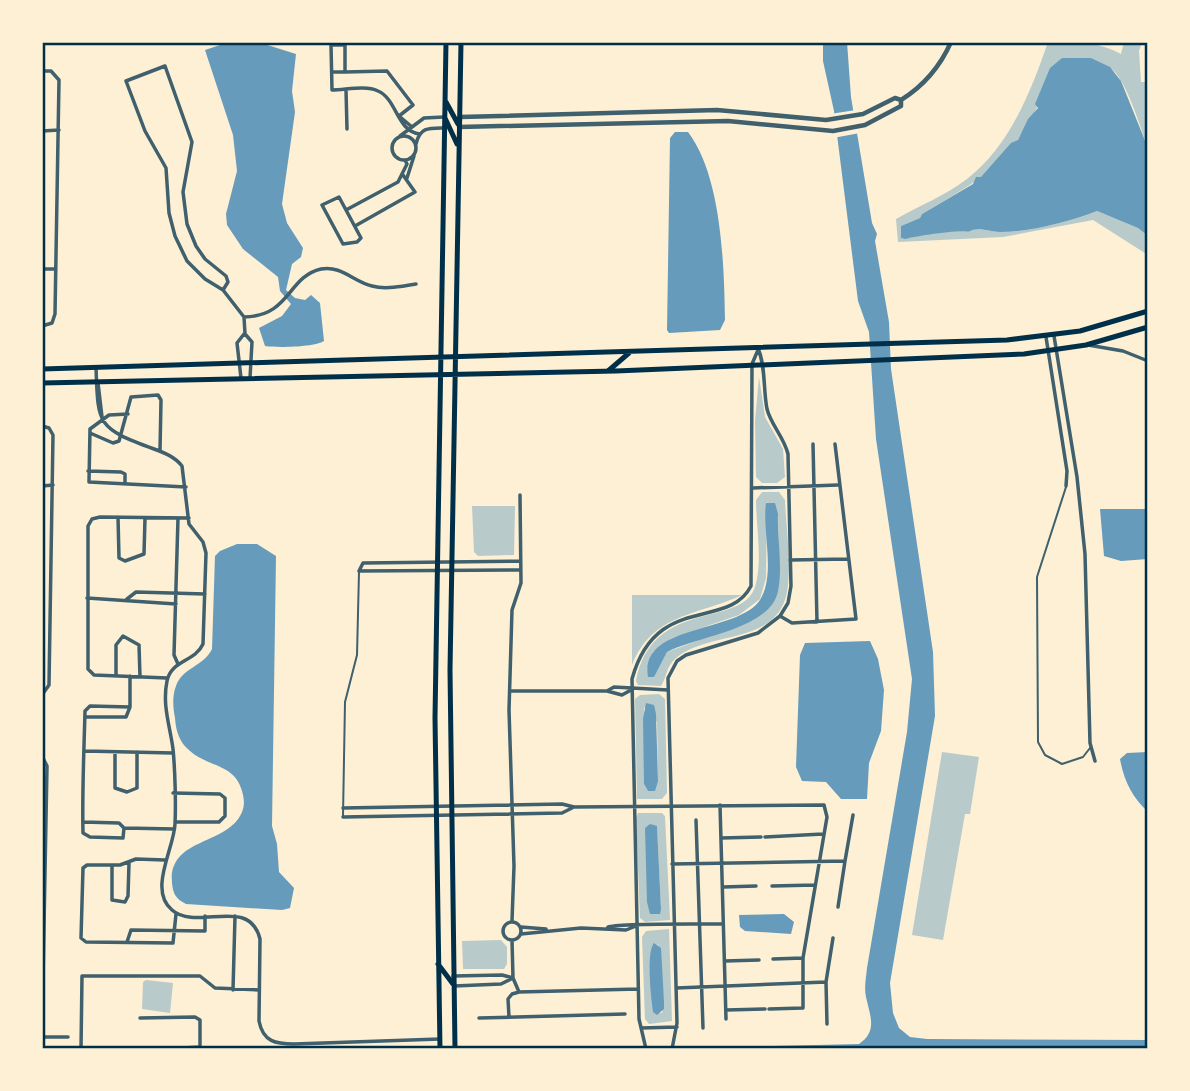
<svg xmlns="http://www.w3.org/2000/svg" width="1190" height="1091" viewBox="0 0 1190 1091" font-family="Montserrat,sans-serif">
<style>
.green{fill:#b9caca;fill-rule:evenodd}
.water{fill:#669bbc}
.pier{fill:#fdf0d5}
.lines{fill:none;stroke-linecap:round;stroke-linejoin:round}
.service{stroke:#3f606c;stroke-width:2}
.minor{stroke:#3f606c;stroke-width:3.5}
.tertiary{stroke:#3f606c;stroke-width:4.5}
.secondary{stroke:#003049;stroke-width:5}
.neatline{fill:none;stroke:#003049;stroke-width:2.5}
</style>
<rect width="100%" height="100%" fill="#fdf0d5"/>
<!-- green -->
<path class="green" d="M1048 42C1074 42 1098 41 1121 54L1124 42H1142L1139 51 1141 82H1147L1148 89V148C1141 130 1126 77 1110 68 1096 60 1079 60 1062 58 1046 71 1046 87 1038 105 1035 113 1024 129 1019 138 1000 171 953 195 922 214L920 218 901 226 915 234 964 230 968 232C980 226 987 232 1000 232 1031 232 1068 222 1097 211L1138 228 1148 236V255L1093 220 1003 237 898 242 896 219C919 206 946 195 967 179 1010 146 1031 91 1048 42Z
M759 377 765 417 783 449 785 477 777 483H762L756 477 755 421Z
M762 492H779L785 500C786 529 792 564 787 592 777 646 708 630 676 658 666 666 667 677 661 686L638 685 636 681C652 597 741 629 755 587 763 562 756 526 756 500ZM767 502 778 514 779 583 754 620 667 652 653 678 650 661 653 652 672 638 739 615 760 599 766 578Z
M472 506H515L514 555 478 556 474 552Z
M632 595H742C697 616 653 613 632 665Z
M659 694 665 699 667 793 662 799H637L635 699 640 695ZM644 707 657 722 658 781 648 791 644 784Z
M942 752 979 757 970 814H965L943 940 912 935Z
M662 813 665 816 670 920 645 922 640 918 636 818 638 813ZM657 827 661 909 645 828Z
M669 929 672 1021 649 1024 645 1019 642 937 646 931ZM658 943 664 1001 662 1013 653 1012 652 984Z
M501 940 507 947V964L504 969H463L462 941Z
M146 980 173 983 170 1013 142 1009 143 982Z"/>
<!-- water -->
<path class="water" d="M823 42H847L851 97 872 223 877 234 875 241 889 322 891 369 933 652 935 716 890 983 893 1013 899 1028 910 1037 927 1039 1148 1040V1049H644L859 1044C878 1031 870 1016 866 997 864 988 866 978 867 968L907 732 912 679 876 439 869 332 858 301 834 111 823 61Z
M261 43 296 54 292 91 295 112 282 204 287 223 303 248 301 257 292 264 286 290 295 298 305 300 311 295 320 303 324 341C315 347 278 348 265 346L259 328 282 316 291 304 280 291 278 277 243 249 227 225 226 214 237 171 233 135 205 50 223 44Z
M1062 58H1091L1110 67 1121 81 1148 148V236L1138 228 1097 211C1068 222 1031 232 1000 232 987 232 980 226 968 232 962 229 910 237 906 239L901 238V226L920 218 922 214 973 184 976 177H981L1011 143 1018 140 1028 119 1038 108 1035 104 1050 68Z
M675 132H688C722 177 724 265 725 320L720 330 669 333 667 330 670 138Z
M766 503H775L778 514C777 539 783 566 778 591 771 629 698 636 667 652L654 677H648C639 623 737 634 760 600 776 574 762 532 766 503Z
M1100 509H1148V559L1121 561 1104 556Z
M237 544H257L276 556 272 826 277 844 279 872 294 888 290 908 282 910 186 904C176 899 173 894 172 883 168 837 228 846 242 812 245 805 244 798 242 791 235 764 208 767 190 751 179 742 176 731 175 718 173 708 172 696 176 686 182 668 204 666 212 649L215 556 220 551Z
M870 641 878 659 884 690 881 731 869 763 867 799H841L826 782 802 781 796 767 800 655 805 643Z
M646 703 654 705 656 714 658 781 655 791H648L644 784 643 719Z
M1127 753 1148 752V812C1132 797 1124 781 1120 759Z
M650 824 657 826 661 909 660 914H650L647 902 645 828Z
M784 914 794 922 791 934 745 931 740 927 739 915Z
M654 943 661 948 664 1001V1009L657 1015 653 1012C651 998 646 952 654 943Z"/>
<!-- pier -->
<path class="pier" d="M856 110 860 133 833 138 830 114Z"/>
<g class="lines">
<!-- service -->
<path class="service" d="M1066 487 1037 577 1038 742 1045 755 1062 764 1083 757 1090 748
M343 816 345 702 357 655 359 572"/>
<!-- minor -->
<path class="minor" d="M42 71H51L59 80 55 314 52 323 42 326
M332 72H345
M346 90 347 129
M399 116 413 105 387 71 345 72V45H331L332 90C346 90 365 85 378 91 397 99 397 132 420 134
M399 116 412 127
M42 131 59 130
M400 136 424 118 444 117
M392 148a12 12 0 1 1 24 0a12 12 0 1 1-24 0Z
M416 144C420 127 429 128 444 128
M407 178 414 156
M339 197 361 238 357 242 343 244 322 205Z
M346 210 398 182 407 164 405 160
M355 226 415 192 403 175
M42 269H56
M223 290 205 279 187 261 175 236 169 213 166 168 145 131 126 81 165 66 192 142 183 192 187 224 196 246 205 259 226 276 228 282 223 290 244 317 245 334 252 342 250 378
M244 317C291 316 287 277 321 269 341 265 354 282 372 286 386 290 402 286 416 284
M1054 336 1077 477 1085 554 1090 743 1095 761
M1046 337 1067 471 1066 486
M1088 345 1123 351 1148 361
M96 367C98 426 97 428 154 449 165 453 175 457 182 466L189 524 203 542 206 553 203 644C195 662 171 660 167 681 162 705 170 726 173 749 175 769 176 804 175 824 174 849 148 890 172 910 197 932 249 895 260 939L259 1021C263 1042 276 1044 294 1044L440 1039
M241 378 237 343 244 334
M98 383 102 417
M128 414 109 415 90 429 89 482 186 487
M42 426 49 428 53 435 49 685 42 695
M90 433 113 443 119 441 131 397 158 395 161 400 160 451
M813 444 817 622
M88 471 121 472 125 474V484
M42 486 53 485
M753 488 838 485
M118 517 119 558 125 561 144 554 145 518
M178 518 174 655 178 664
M790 560 848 559
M520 561 363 563 359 571 521 570
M87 598 176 604
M127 599 136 592 205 594
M780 616 792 623 856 619 835 444
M116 675V645L123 636 139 645 140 677
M167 678 94 675 88 669V526L92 519 100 517 189 518
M510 691H607L622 695 631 690
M607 691 614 687 668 690
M85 717H126L130 707V676
M85 751 173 753
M115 752V788L127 792 137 788V752
M42 756 47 766 42 1034
M173 793 220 794 225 798V816L219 822H175
M720 805 726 1019
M343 808 562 804 574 807 824 805 827 817 803 958V1008L769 1009
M343 817 562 813 572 808
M696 820 703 1028
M83 822 119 823 124 828 123 838 90 837 83 833C82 792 84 751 85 711L90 706 130 707
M124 828 174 829
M765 837 823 834
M721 838 761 837
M165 860 136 859 120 865H87L83 868 81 938 86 942 173 943 176 914
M672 864 845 861 853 815
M112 865V900L125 902 128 896 129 863
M772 886 815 885
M723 887 756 886
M838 907 845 861
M512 921 514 866 509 710 512 610 521 583 520 495
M503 931a9 9 0 1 1 18 0a9 9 0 1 1-18 0Z
M521 927 546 929
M608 927C617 923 705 924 723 924
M521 934 581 928 626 930 636 926
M512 940 513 978 519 992
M127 942 131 930 205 931V916
M773 959 803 958
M725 961 759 960
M453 976 502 975 513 978
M454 986 501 984 513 978
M676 988 826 982
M233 990 235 916
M726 1010 765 1009
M509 1017 508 999 512 994 519 992 638 989
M140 1018 195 1017 200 1020V1047L166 1049
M479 1018 625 1014
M827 1024 826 982 833 938
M641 1028 677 1027
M42 1037H68
M81 1049 82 976H200L215 988 259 990
M646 1049 639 1019 632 679C656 592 728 631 751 586L752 364 758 350
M672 1049 677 1023 668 678 677 661 686 655 758 633 780 616 788 603 791 586 788 454C784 437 771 425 767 409 763 388 766 368 758 348"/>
<!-- tertiary -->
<path class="tertiary" d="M460 117 717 110 826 120 863 114 895 98 901 100
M459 127 728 121 833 131 865 125 901 106V100C925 85 940 67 951 42"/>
<!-- secondary -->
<path class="secondary" d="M446 102 458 124
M445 118 457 144
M42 369 1007 340 1080 331 1148 311
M608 371 629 353
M42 383 616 371 1024 354 1086 345 1148 327
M438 964 453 984
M440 1049 435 718 446 42
M455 1049 450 670 461 42"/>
</g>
<!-- border -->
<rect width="1190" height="1091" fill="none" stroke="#fdf0d5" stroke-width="88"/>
<rect x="44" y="44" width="1102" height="1003" class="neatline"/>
</svg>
